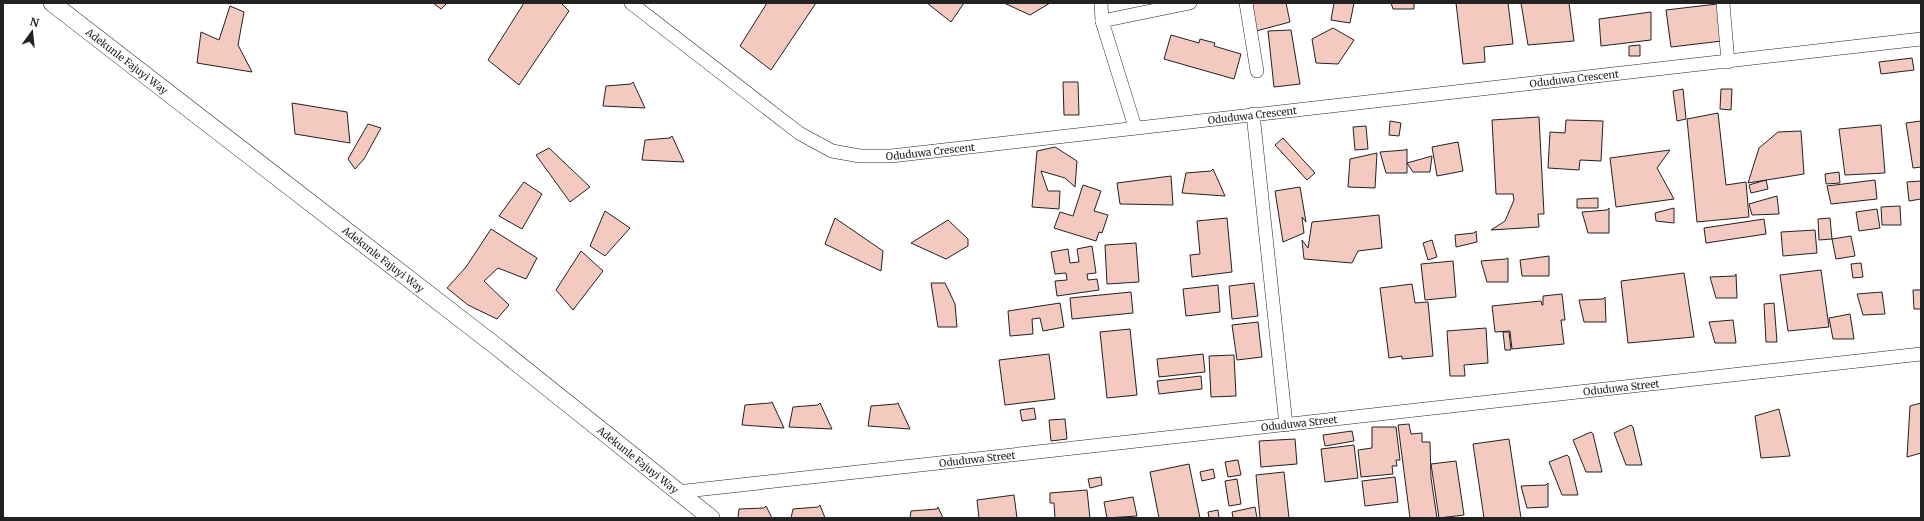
<svg xmlns="http://www.w3.org/2000/svg" width="1924" height="521" viewBox="0 0 1924 521" font-family="Merriweather,serif">
<style>
.building{fill:#f3c9c0;stroke:#222}
.lines{fill:none;stroke-linecap:round;stroke-linejoin:round}
.minor-casing{stroke:#222;stroke-width:14}
.tertiary-casing{stroke:#222;stroke-width:18}
.minor{stroke:#fff;stroke-width:13}
.tertiary{stroke:#fff;stroke-width:17}
.labels{text-anchor:middle;stroke-width:3;stroke-linejoin:round;paint-order:stroke}
.street-label{font-size:10px;fill:#222;stroke:#fff}
</style>
<rect width="100%" height="100%" fill="#fff"/>
<!-- building -->
<path class="building" d="M433 3H447L441 9Z
M524 3H561L569 11 519 85 488 60Z
M767 3H816L771 70 740 46Z
M927 3H964L951 22Z
M1004 3H1050L1030 15Z
M1251 3H1286L1290 22 1256 31Z
M1334 3H1354L1350 23 1331 20Z
M1391 3H1414V9H1393Z
M1456 3H1508L1513 44 1484 47 1485 62 1463 64Z
M1521 3H1569L1574 41 1528 45Z
M1717 4 1722 41 1671 47 1666 10Z
M230 6 244 12 238 45 252 72 197 63 201 32 219 40Z
M1651 12V40L1601 46 1599 19Z
M1333 28 1354 40 1338 64 1316 63 1312 39Z
M1291 30 1300 84 1274 87 1268 31Z
M1171 35 1199 43 1200 39 1215 43 1214 46 1241 54 1234 79 1164 59Z
M1640 45V56H1629V46Z
M1912 58 1914 70 1881 74 1879 62Z
M633 82 645 108 603 106 606 86 631 84Z
M1063 82H1078L1079 115H1064Z
M1683 89 1686 119 1677 121 1673 91Z
M1721 89H1732L1731 110 1720 109Z
M292 103 347 112 350 143 295 134Z
M1718 113 1726 185 1746 182 1749 217 1697 222 1687 119Z
M1539 117 1544 214H1538L1539 227 1491 230 1505 221 1514 200 1513 194H1496L1492 120Z
M1566 120 1603 121 1601 161 1580 160 1579 170 1548 168 1550 132 1565 133Z
M1390 121 1401 123 1399 136 1389 135Z
M1921 121V167L1913 168 1906 123Z
M368 124 381 128 364 159 355 169 348 159Z
M1881 125 1885 173 1845 175 1839 129Z
M1366 126 1368 149 1355 150 1353 127Z
M1801 131 1804 174 1748 183 1759 148 1778 132Z
M672 136 684 162 642 160 645 140 670 138Z
M1283 138 1315 173 1307 180 1275 145Z
M1458 142 1463 171 1437 176 1432 147Z
M1055 147 1077 161 1075 187 1065 178 1041 171 1048 191H1060L1059 209 1032 207 1037 151Z
M549 148 590 187 570 202 536 155Z
M1407 149V173H1386L1380 152 1405 150Z
M1670 150 1657 168 1674 199 1616 207 1610 158Z
M1377 153 1375 188 1348 187 1350 159Z
M1432 156 1430 172H1413L1407 163Z
M1213 169 1225 196 1182 193 1186 173 1211 171Z
M1839 172 1840 183 1826 184 1825 174Z
M1171 176 1173 205 1120 204 1117 183Z
M1766 180 1768 189 1751 193 1749 185Z
M1875 180 1877 199 1831 204 1827 186Z
M1921 181V199L1909 201 1907 182Z
M524 182 542 194 522 229 499 216Z
M1083 185 1101 191 1094 211 1108 215 1102 233 1099 232 1096 241 1054 228 1060 212 1073 216Z
M1300 187 1306 222 1302 217 1304 233 1283 242 1275 191Z
M1777 196 1779 214 1752 215 1749 204Z
M1598 198V208H1577V199Z
M1900 206 1901 225H1882L1881 207Z
M1609 208V233H1588L1582 212 1607 210Z
M1674 208V223L1656 221 1655 213Z
M1877 209 1880 228 1859 231 1856 212Z
M605 211 630 228 605 256 590 246Z
M1379 215 1382 248 1358 251 1352 263 1304 259 1302 240 1308 248 1312 222Z
M835 218 883 251 881 271 825 244Z
M1227 218 1232 272 1192 277 1190 255 1200 254 1197 221Z
M1830 218 1832 239 1819 240 1818 219Z
M1764 219 1766 234 1706 243 1704 228Z
M948 220 968 239V246L946 259 911 243Z
M491 229 537 258 526 279 498 268 484 281 509 305 497 319 468 305 447 288 466 267Z
M1815 230 1817 253 1783 256 1781 232Z
M1476 231 1477 242 1456 247 1455 235 1474 233Z
M1851 236 1855 256 1836 259 1832 239Z
M1432 240 1437 257 1428 260 1423 243Z
M1136 243 1139 282 1107 284 1105 245Z
M1092 246 1096 273 1087 274 1088 280 1097 279 1099 290 1057 296 1055 281 1067 280 1066 273 1055 274 1051 252 1068 249 1070 263 1079 262 1077 249Z
M581 251 603 271 573 310 556 290Z
M1549 256V276H1522L1520 260Z
M1508 258V282H1487L1481 261 1506 259Z
M1453 261 1456 297 1425 300 1421 264Z
M1861 263 1863 277 1853 278 1851 264Z
M1821 270 1829 327 1788 331 1780 275Z
M1684 273 1694 337 1628 343 1621 281Z
M1736 274 1737 298H1716L1710 277 1735 276Z
M931 283H945L955 304 957 327H938Z
M1254 283 1258 316 1232 319 1229 286Z
M1412 284 1415 303 1428 302 1433 356 1402 359V356L1389 358 1380 288Z
M1218 285 1220 312 1186 316 1183 289Z
M1913 290H1921V309H1914Z
M1131 292 1133 313 1072 319 1070 298Z
M1882 292 1885 314 1863 315 1857 294Z
M1562 294 1565 320H1561L1564 344 1512 349 1510 331 1495 332 1492 306 1541 301 1542 305H1543V296Z
M1605 297 1606 322H1584L1579 300 1603 299Z
M1060 303 1064 327 1043 331 1040 318 1032 319 1033 334 1010 336 1008 311Z
M1774 303 1777 342H1766L1764 304Z
M1850 314 1854 339H1833L1829 318Z
M1733 320 1736 343H1715L1709 322Z
M1258 322 1262 357 1237 360 1232 325Z
M1486 328 1488 363 1464 365 1465 376H1450L1447 331Z
M1130 329 1137 395 1107 398 1100 332Z
M1503 332H1509L1511 350H1505Z
M1049 354 1055 399 1005 405 999 360Z
M1203 354 1205 372 1159 377 1157 359Z
M1234 355 1236 396 1211 397 1209 356Z
M1201 376 1202 389 1159 394 1157 381Z
M772 402 784 428 742 425 745 405 770 403Z
M820 403 832 429 789 427 793 407 818 405Z
M898 403 910 429 868 426 871 406 896 404Z
M1921 403V453L1907 457 1910 406Z
M1034 408 1036 419 1022 421 1020 410Z
M1779 409 1790 456 1761 458 1755 416Z
M1065 419 1067 439 1051 441 1049 420Z
M1409 424 1411 434 1422 433V442H1430L1431 478 1437 518H1410L1398 425Z
M1631 425 1633 427 1642 465H1626L1614 433Z
M1372 427H1396L1400 460H1396L1397 466H1392L1393 474 1361 477 1358 450 1372 448Z
M1352 431 1354 441 1325 446 1323 435Z
M1591 432 1593 434 1602 472H1586L1573 440Z
M1295 439 1297 464 1261 467 1259 441Z
M1509 439 1521 518H1484L1473 444Z
M1354 445 1358 478 1325 482 1321 449Z
M1567 455 1569 457 1578 495H1562L1549 462Z
M1238 460 1241 475 1228 477 1225 462Z
M1456 461 1464 515 1439 518 1431 464Z
M1189 464 1200 518H1159L1150 472Z
M1213 469 1215 478 1202 481 1200 472Z
M1284 472 1289 518H1260L1256 475Z
M1101 477 1102 485 1090 488 1088 479Z
M1395 477 1398 502 1365 506 1362 481Z
M1237 479 1241 504 1229 506 1225 481Z
M1548 483V507L1527 508 1521 486 1546 485Z
M1087 490 1090 518H1055L1054 503H1050V493Z
M1014 495 1017 518H979L977 500Z
M1133 497 1137 516 1107 518 1104 502Z
M820 505 825 518H791L793 509 818 507Z
M766 506 772 518H738L739 509 764 508Z
M938 507 943 518H910L911 511 937 509Z
M1255 507 1257 518H1233L1232 512Z
M1218 510 1219 518H1209L1208 512Z"/>
<g class="lines">
<defs>
<g id="minor">
<path id="s1" d="M631 3 799 133 832 151 860 156H891L1921 39"/>
<path d="M1101 3 1102 21 1135 127"/>
<path d="M1246 3 1257 71"/>
<path d="M1723 3 1728 62"/>
<path d="M1102 21 1190 3"/>
<path d="M1253 114 1286 425"/>
<path id="s2" d="M677 492 1921 354"/>
</g>
<g id="tertiary">
<path id="s3" d="M52 3 497 347 711 518"/>
</g>
</defs>
<!-- minor casing -->
<use href="#minor" class="minor-casing"/>
<!-- tertiary casing -->
<use href="#tertiary" class="tertiary-casing"/>
<!-- minor -->
<use href="#minor" class="minor"/>
<!-- tertiary -->
<use href="#tertiary" class="tertiary"/>
</g>
<g class="labels">
<!-- street labels -->
<g class="street-label">
<text dy="4" stroke="none"><textPath href="#s3" startOffset="95">Adekunle Fajuyi Way</textPath></text>
<text dy="4" stroke="none"><textPath href="#s1" startOffset="997">Oduduwa Crescent</textPath></text>
<text dy="4" stroke="none"><textPath href="#s1" startOffset="673">Oduduwa Crescent</textPath></text>
<text dy="4" stroke="none"><textPath href="#s1" startOffset="349">Oduduwa Crescent</textPath></text>
<text dy="4" stroke="none"><textPath href="#s3" startOffset="419">Adekunle Fajuyi Way</textPath></text>
<text dy="4" stroke="none"><textPath href="#s2" startOffset="950">Oduduwa Street</textPath></text>
<text dy="4" stroke="none"><textPath href="#s2" startOffset="626">Oduduwa Street</textPath></text>
<text dy="4" stroke="none"><textPath href="#s2" startOffset="302">Oduduwa Street</textPath></text>
<text dy="4" stroke="none"><textPath href="#s3" startOffset="743">Adekunle Fajuyi Way</textPath></text>
</g>
</g>
<!-- border -->
<rect width="1924" height="521" fill="none" stroke="#222222" stroke-width="8"/>
<!-- north arrow -->
<g transform="translate(32 32) rotate(15)" stroke="#ffffff" stroke-width="3" paint-order="stroke">
<path d="M0-3L7 15L0 10L-7 15Z" fill="#222222"/>
<text y="-6" font-size="11" font-weight="bold" text-anchor="middle" fill="#222222">N</text>
</g>
</svg>
